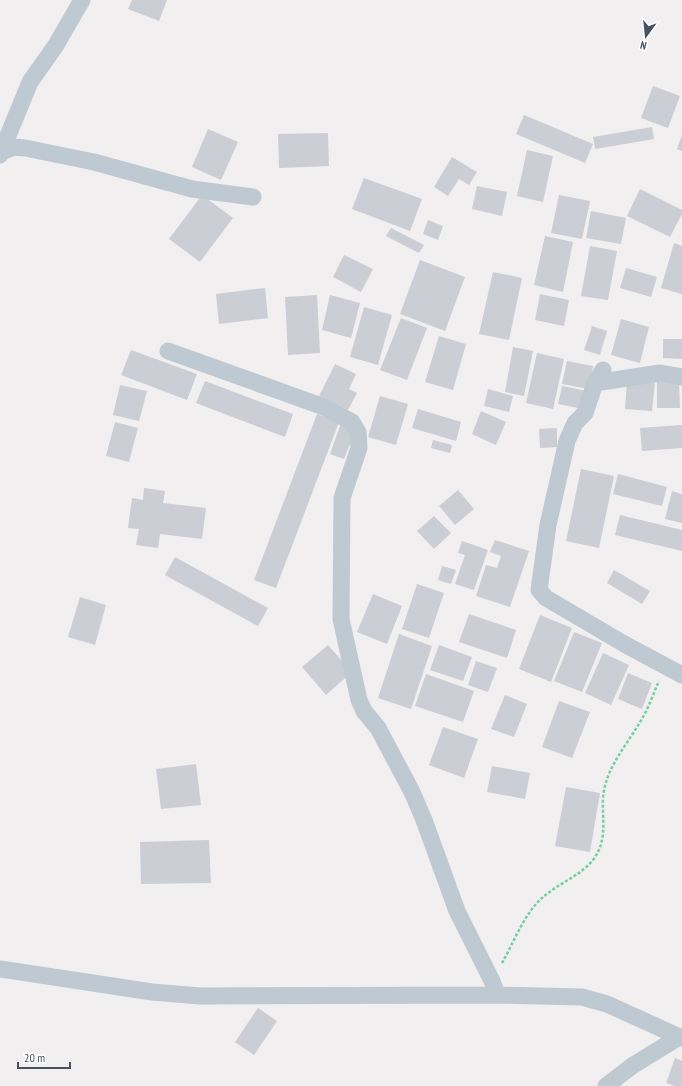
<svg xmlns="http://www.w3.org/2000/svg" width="682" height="1086" viewBox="0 0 682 1086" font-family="'PT Sans Narrow',sans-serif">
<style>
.building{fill:#cbced4}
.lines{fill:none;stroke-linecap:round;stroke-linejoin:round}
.path{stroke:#72d0a1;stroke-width:2.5;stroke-dasharray:3 2;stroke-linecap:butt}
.street{stroke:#bfc9d1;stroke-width:17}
</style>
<rect width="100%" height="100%" fill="#f1efef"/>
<!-- building -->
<path class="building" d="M132 0H167L159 21 128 9Z
M653 86 680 96 668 128 641 118Z
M524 115 593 144 585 163 516 134Z
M652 127 654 139 595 149 593 137Z
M208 129 238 142 221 180 192 167Z
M328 133 329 166 279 168 278 134Z
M682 135V151L677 149Z
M527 150 553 156 543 202 517 196Z
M452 157 477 172 469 185 459 179 448 196 434 187Z
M364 178 422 199 410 231 352 209Z
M477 186 507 192 502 216 472 209Z
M640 189 682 210V214L670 237 627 216Z
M202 195 233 218 200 262 169 239Z
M559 195 590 201 582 239 551 233Z
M591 211 626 218 621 244 586 238Z
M428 220 443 226 438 240 423 234Z
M391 228 424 245 419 253 386 236Z
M545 236 573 242 563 292 534 285Z
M674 243 682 246V294L661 288Z
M590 246 617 251 608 300 581 296Z
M344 255 373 269 361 292 333 277Z
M420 260 465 277 445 331 400 314Z
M626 268 657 277 651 297 620 288Z
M493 272 522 278 509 340 479 334Z
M265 288 268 318 219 324 216 294Z
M540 294 569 300 564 326 535 320Z
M317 295 320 353 288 355 285 297Z
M330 295 360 303 351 338 322 330Z
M364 307 392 315 378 365 350 357Z
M401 318 427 328 407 380 380 370Z
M621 319 649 327 640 363 611 355Z
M592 326 607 331 600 355 584 350Z
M439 336 466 344 453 390 425 382Z
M663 339H682V359L663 358Z
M513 347 533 351 524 396 505 392Z
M131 350 197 374 187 400 121 375Z
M537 353 564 359 553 409 526 403Z
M567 361 593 366 589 389 562 384Z
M335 364 356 374 349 389 357 393 348 410 319 396Z
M205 381 293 414 285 437 196 403Z
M627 381 655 383 652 411 625 409Z
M657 382H679L680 408H657Z
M120 385 147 391 139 421 113 415Z
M562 386 587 391 583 409 558 404Z
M488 389 513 396 509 412 484 406Z
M380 396 408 404 396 445 368 437Z
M418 409 461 422 456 441 412 428Z
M481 411 506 422 496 445 472 434Z
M317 414 339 422 276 588 254 580Z
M115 422 138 428 129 462 106 456Z
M341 423 356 429 344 459 330 454Z
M682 425V448L642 451 640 428Z
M557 428V447L540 448 539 429Z
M433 440 452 445 450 453 431 448Z
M581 469 614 476 599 548 566 541Z
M618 474 667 487 662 506 613 494Z
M144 488 165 491 163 503 206 508 202 539 160 534 158 548 136 545 139 529 128 528 132 498 143 500Z
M458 490 474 509 455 525 439 506Z
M672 491 682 494V523L665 519Z
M620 515 682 530V551L615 535Z
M434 516 451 533 434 549 417 531Z
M495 540 529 551 510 607 476 596 486 565 497 568 501 556 490 552Z
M462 541 488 550 474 590 455 584 465 555 458 553Z
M175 557 268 608 258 626 165 575Z
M442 566 456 570 451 584 438 580Z
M614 570 650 591 642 604 607 583Z
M417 584 444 593 429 638 402 629Z
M373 594 402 606 387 644 357 632Z
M80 597 106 605 95 645 68 637Z
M469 614 516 630 507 658 459 642Z
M540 615 572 628 551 682 519 669Z
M574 632 602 643 582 692 554 681Z
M399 634 432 646 411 709 378 698Z
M328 645 352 672 326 695 302 667Z
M439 645 472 657 463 681 430 670Z
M603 653 629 665 611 705 585 693Z
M476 661 497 668 488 692 468 685Z
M628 673 652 683 642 709 618 699Z
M426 674 474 691 463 722 415 706Z
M505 695 527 704 514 737 491 729Z
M559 701 590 712 572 758 542 747Z
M443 727 478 739 464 778 429 765Z
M196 764 201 805 161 809 156 769Z
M492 766 530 773 525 799 487 792Z
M566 787 600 793 590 852 555 846Z
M209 840 211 883 141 884 140 842Z
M258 1008 277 1021 254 1055 235 1042Z
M675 1058 682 1061V1086H675L666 1083Z"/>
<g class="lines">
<!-- path -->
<path class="path" d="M502 963C514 942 524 914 542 898 557 884 579 877 593 860 608 840 602 820 603 798 605 769 626 746 640 722 648 710 653 694 659 681"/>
<!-- street -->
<path class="street" d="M2 152 14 147 25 148 94 162 192 189 253 197
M0 155 30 82 56 45 82 0
M168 351 324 407 352 422 358 432 359 448 342 498 341 619 359 700 364 711 378 728 412 792 424 820 457 911 492 981 497 995
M603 370 595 383 585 413 575 423 567 441 548 525 539 590 546 598 626 645 682 675
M595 383 660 373 682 377
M0 969 152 992 200 996 497 995 582 997 607 1004 682 1038
M606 1086 632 1066 679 1037"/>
</g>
<!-- north arrow -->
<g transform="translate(646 36) rotate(195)" stroke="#ffffff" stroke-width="3" paint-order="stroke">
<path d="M0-3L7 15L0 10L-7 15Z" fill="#46525d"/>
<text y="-6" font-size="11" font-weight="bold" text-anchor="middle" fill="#46525d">N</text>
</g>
<!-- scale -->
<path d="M18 1062v6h52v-6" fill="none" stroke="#46525d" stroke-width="2"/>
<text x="24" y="1062" font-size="12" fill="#46525d" stroke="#ffffff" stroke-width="3" paint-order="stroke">20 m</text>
</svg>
